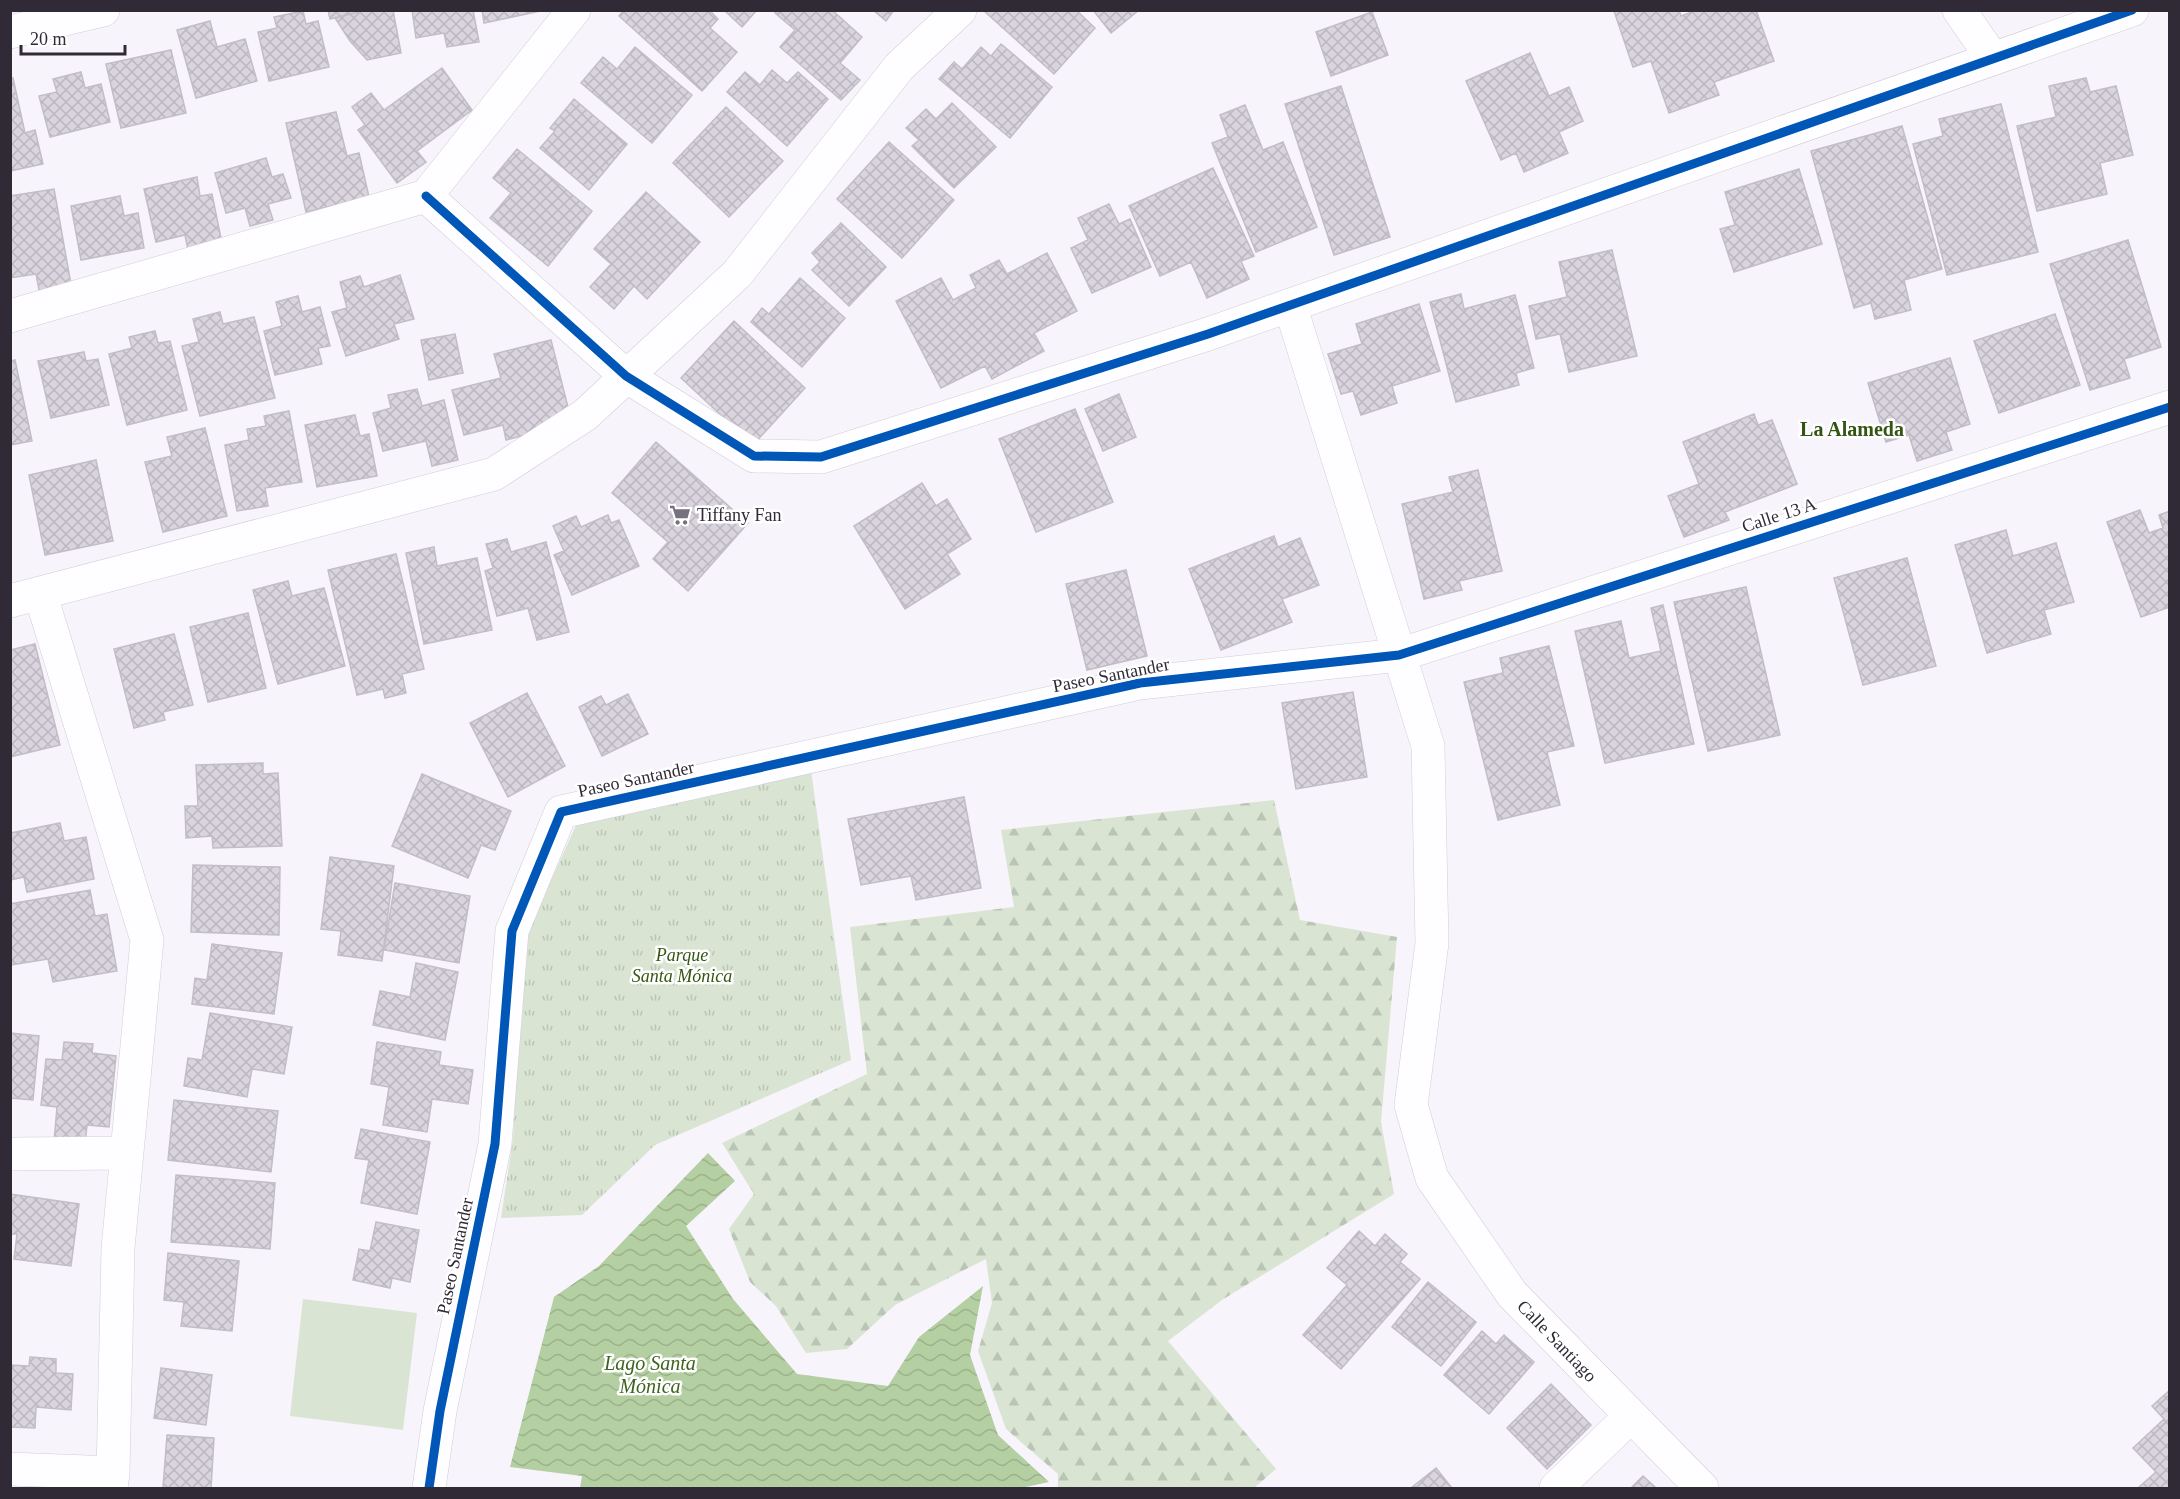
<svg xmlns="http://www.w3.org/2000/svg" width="2180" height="1499" viewBox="0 0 2180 1499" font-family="Georgia,serif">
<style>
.green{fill:#d9e5d2}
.forest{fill:url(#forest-firs)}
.park{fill:url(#park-tufts)}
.water{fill:url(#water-waves)}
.building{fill:url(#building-cross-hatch);stroke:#c2bdc7;stroke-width:1.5}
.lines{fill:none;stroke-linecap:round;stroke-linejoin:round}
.minor-casing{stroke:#d2cdd7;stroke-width:34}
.minor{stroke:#fefdff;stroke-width:33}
.cycleway-casing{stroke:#fff;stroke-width:13}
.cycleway{stroke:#0057b8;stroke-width:9}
.labels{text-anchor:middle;stroke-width:5;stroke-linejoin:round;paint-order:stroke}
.poi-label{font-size:18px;fill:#302a37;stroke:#fff;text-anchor:start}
.street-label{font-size:18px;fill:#302a37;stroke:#fff}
.park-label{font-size:18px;font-style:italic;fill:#335710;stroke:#fff}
.neighbourhood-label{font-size:20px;font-weight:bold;fill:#335413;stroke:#fff}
.water-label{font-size:20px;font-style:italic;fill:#3e631e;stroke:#fff}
</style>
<defs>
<pattern id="forest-firs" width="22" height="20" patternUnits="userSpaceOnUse" patternTransform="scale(1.5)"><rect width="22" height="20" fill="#d9e5d2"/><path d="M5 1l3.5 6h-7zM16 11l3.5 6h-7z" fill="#bbc5b5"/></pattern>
<pattern id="park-tufts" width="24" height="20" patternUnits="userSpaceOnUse" patternTransform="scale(1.5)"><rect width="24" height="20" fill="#d9e5d2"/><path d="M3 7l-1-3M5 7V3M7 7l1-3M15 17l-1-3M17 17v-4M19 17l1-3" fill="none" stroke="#bbc5b5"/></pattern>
<pattern id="water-waves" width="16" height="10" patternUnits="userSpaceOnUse" patternTransform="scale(1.5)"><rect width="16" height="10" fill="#b4cfa2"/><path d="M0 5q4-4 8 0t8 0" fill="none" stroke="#9bb28c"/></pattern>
<pattern id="building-cross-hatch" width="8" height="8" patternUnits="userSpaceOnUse" patternTransform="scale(1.5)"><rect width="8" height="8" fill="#d9d4de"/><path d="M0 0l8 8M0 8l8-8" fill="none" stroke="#bbb6bf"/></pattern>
</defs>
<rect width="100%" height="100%" fill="#f8f4fc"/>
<!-- green -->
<path class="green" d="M303 1299 417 1313 403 1430 290 1416Z"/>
<!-- forest -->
<path class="forest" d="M1274 800 1300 920 1397 937 1381 1122 1394 1194 1222 1300 1168 1341 1276 1469 1254 1488H1058V1474L1006 1429 978 1351 992 1303 986 1259 895 1305 847 1349 806 1353 776 1306 750 1282 729 1229 754 1194 722 1143 867 1074 850 927 1014 907 1001 830Z"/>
<!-- park -->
<path class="park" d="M811 770 851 1060 655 1145 582 1215 501 1218 513 1139 524 940 577 823Z"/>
<!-- water -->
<path class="water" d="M708 1153 735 1181 686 1226 733 1299 797 1374 888 1386 919 1337 983 1286 970 1355 998 1435 1049 1482 1021 1488H580L582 1476 510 1467 554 1297 599 1266Z"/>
<!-- building -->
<path class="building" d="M328 10H359V12L330 19Z
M359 10H393L401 53 367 60 350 41 335 18 359 12Z
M412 10H473L479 42 447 47 444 33 416 38Z
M482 10H545L484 23Z
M624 10H709L718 19 710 28 737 52 702 91 619 16Z
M724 10H757L742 27Z
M778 10H832L862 37 840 63 860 80 841 100 780 47 795 30 775 13Z
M873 10H894L886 21Z
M983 10H1076L1095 28 1054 74Z
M1093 10H1139L1111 33Z
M1679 10 1681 16 1697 10H1756L1774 61 1714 82 1719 95 1669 113 1651 61 1633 67 1614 11Z
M303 11 306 24 318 21 329 67 269 81 258 32 277 28 274 17Z
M1372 12 1388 55 1331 76 1316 32Z
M210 21 217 47 245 39 257 81 196 98 177 30Z
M1001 44 1052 87 1010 138 939 79 954 62 962 69 981 47 991 56Z
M635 47 692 95 652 143 581 83 603 57 617 69Z
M171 50 186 113 121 128 106 64Z
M1530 53 1549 96 1569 87 1583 121 1559 132 1568 153 1524 172 1516 153 1501 160 1466 81Z
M442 68 472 110 417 151 426 162 397 183 358 130 365 125 352 107 371 93 384 110Z
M772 70 787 83 798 72 828 99 787 146 727 92 745 72 760 85Z
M81 72 85 88 101 84 110 122 50 137 39 96 57 92 53 79Z
M10 78H13L25 133 35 130 43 164 10 171Z
M2086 78 2090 92 2116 86 2133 155 2100 163 2107 194 2037 211 2017 126 2056 117 2049 86Z
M1341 86 1390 237 1334 255 1285 104Z
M574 99 627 144 589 190 540 148 555 131 550 128Z
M952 103 996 147 954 188 912 146 919 140 906 128 926 109 936 119Z
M2001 104 2038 252 1947 275 1913 144 1943 136 1939 119Z
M1245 105 1263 150 1283 142 1317 227 1256 252 1212 143 1228 137 1220 115Z
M726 107 783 161 729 217 673 163Z
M336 112 347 156 359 153 369 197 306 212 286 123Z
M1902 126 1942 269 1904 280 1911 310 1875 319 1871 303 1854 308 1811 151Z
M889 142 954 200 902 258 837 199Z
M517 149 592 211 548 266 490 218 511 193 493 178Z
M266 158 272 177 283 174 291 198 268 204 273 220 250 226 245 208 226 213 215 173Z
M1213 168 1254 256 1241 261 1249 279 1207 298 1191 262 1160 276 1129 206Z
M1799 169 1822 244 1734 272 1720 229 1735 225 1725 192Z
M197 177 200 196 212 194 222 243 188 250 185 235 156 242 144 189Z
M54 189 72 290 40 295 36 274 10 278V196Z
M646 192 700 242 647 299 634 286 614 309 590 287 611 264 594 249Z
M120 196 124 216 138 213 144 248 81 260 71 206Z
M1109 204 1119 224 1130 219 1151 267 1092 293 1071 248 1088 240 1078 218Z
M841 223 886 267 849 306 812 270 820 262 812 253Z
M2128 240 2161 347 2124 359 2130 378 2090 390 2050 264Z
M1612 250 1637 356 1569 372 1560 334 1536 339 1529 306 1567 297 1559 262Z
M1047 253 1077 311 1034 333 1044 351 992 379 985 366 941 388 896 301 941 278 953 300 976 288 970 275 999 260 1007 274Z
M400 275 414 319 394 324 399 339 346 356 332 312 347 308 340 282 360 276 364 287Z
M800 278 845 318 802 367 751 322 762 308 769 314Z
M1461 294 1464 309 1515 295 1534 368 1516 373 1519 385 1456 402 1430 302Z
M298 296 302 312 320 307 330 346 318 348 322 364 275 375 264 331 282 326 276 302Z
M1419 304 1440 371 1392 386 1397 403 1361 415 1353 391 1341 394 1328 354 1362 344 1356 324Z
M220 312 223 324 254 317 275 398 200 416 182 346 199 342 193 319Z
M2055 314 2080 385 1999 413 1974 341Z
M734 321 805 388 753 445 681 378Z
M155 331 158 343 170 341 187 410 127 425 109 354 132 348 129 337Z
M455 334 463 373 429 380 421 340Z
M551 340 572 423 506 440 503 425 464 435 452 390 501 378 494 354Z
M84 352 86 361 98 359 109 405 51 418 38 361Z
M1950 358 1970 424 1946 432 1952 450 1917 461 1909 435 1886 442 1868 383Z
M15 360 32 441 10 445V361Z
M417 389 422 406 444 400 458 460 432 466 426 441 383 451 373 413 391 408 388 395Z
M1119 394 1136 437 1103 451 1085 409Z
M1075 409 1113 502 1036 532 999 439Z
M289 411 302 482 265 488 268 506 237 511 225 445 249 440 247 429 266 426 264 416Z
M1754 414 1758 425 1772 420 1797 484 1725 512 1729 520 1684 537 1668 496 1699 484 1683 442Z
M355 415 360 436 369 434 377 476 317 487 305 425Z
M205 428 227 516 163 532 145 462 172 456 167 437Z
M656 442 748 523 688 591 653 559 668 542 612 493Z
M96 460 113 541 45 555 29 475Z
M1478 470 1502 571 1459 581 1462 590 1424 599 1402 504 1453 492 1449 477Z
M922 483 936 506 947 499 971 539 947 554 960 574 905 609 854 526Z
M2140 510 2149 533 2163 528 2159 515 2170 511V607L2141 617 2107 522Z
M608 515 611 523 619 520 639 566 572 595 554 555 564 551 553 526 576 516 581 527Z
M2006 530 2013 556 2056 543 2074 602 2044 610 2051 634 1987 653 1955 545Z
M1274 536 1278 547 1300 538 1319 585 1282 599 1292 622 1221 650 1189 569Z
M507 539 511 552 546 542 569 632 537 640 528 608 497 616 485 571 493 568 486 544Z
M434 547 437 566 477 558 492 630 424 644 406 553Z
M396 554 424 669 402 674 406 693 385 698 383 689 357 695 328 570Z
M1907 558 1936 666 1863 685 1834 578Z
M1126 570 1147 656 1087 670 1066 584Z
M288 581 292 596 324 588 345 666 278 684 253 590Z
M1746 587 1780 735 1708 751 1674 602Z
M1663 605 1694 744 1605 763 1575 631 1621 621 1629 658 1661 651 1651 608Z
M248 613 266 688 208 702 190 627Z
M174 634 193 705 163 712 165 720 134 728 114 649Z
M35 644 60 745 10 757V650Z
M1549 646 1574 746 1547 752 1560 805 1498 820 1464 682 1503 673 1500 658Z
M1353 692 1367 777 1296 789 1282 703Z
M527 693 565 766 508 797 470 723Z
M628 694 648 734 602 756 579 707 601 696 606 705Z
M263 763V774L278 773 282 846 213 848 212 836 186 838 185 806H198L196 765Z
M422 774 511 811 495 850 481 845 468 878 392 846Z
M964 797 981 888 916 900 911 876 861 885 848 819Z
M60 823 64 841 86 837 94 879 27 892 24 877 10 880V833Z
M330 857 394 866 382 961 338 955 341 931 321 929Z
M193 865 280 867 279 935 191 932Z
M395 883 470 896 459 963 384 950Z
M90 890 95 916 107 914 117 971 53 982 48 959 10 965V904Z
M212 944 282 953 274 1014 192 1004 195 978 207 980Z
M416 963 458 972 445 1040 373 1025 380 991 410 997Z
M210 1013 292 1027 284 1074 252 1069 247 1097 184 1086 188 1058 202 1060Z
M10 1033 39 1036 33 1100 10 1098Z
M64 1042 93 1044 92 1053 116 1056 109 1127 87 1125 85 1145 54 1142 57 1107 41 1105 46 1059 62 1060Z
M377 1042 441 1052 439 1065 473 1070 468 1104 432 1099 427 1132 383 1125 389 1087 371 1084Z
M174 1100 278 1111 271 1172 168 1160Z
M361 1129 430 1142 417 1214 361 1203 369 1160 355 1158Z
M176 1175 275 1183 270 1249 171 1242Z
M10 1194 79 1204 71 1266 14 1259 17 1234H10Z
M376 1222 419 1230 410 1282 392 1278 390 1288 353 1280 359 1249 370 1251Z
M1359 1231 1375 1246 1385 1234 1407 1254 1400 1262 1420 1279 1341 1369 1303 1335 1347 1285 1327 1268Z
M168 1253 239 1261 232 1331 181 1326 184 1302 164 1300Z
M1428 1282 1476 1322 1441 1366 1392 1327Z
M1482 1331 1496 1344 1504 1335 1534 1362 1489 1414 1444 1375Z
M30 1357 56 1359V1373L73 1374 71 1410 36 1407 35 1428 10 1427V1365L29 1366Z
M161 1368 212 1375 206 1425 154 1418Z
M1551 1384 1591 1425 1547 1469 1507 1428Z
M2170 1390V1488H2138L2156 1472 2133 1448 2164 1419 2152 1406Z
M167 1435 214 1438 211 1488H163Z
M1436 1468 1452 1488H1411Z
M1643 1476 1656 1488H1631Z"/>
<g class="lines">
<defs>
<path id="minor" d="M1959 10 1993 59
M10 32 103 10
M426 196 626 376 754 456 821 457 1208 334 2132 10
M1290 305 1428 746 1432 943 1411 1105 1432 1178 1512 1294 1702 1488
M10 316 426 196 574 10
M40 593 147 940 118 1248 113 1473 111 1488
M10 601 494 474 585 415 737 274 899 67 960 10
M10 1154 127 1153
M10 1469 113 1473
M429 1488 440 1411 495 1144 512 931 561 812 1140 683 1399 655 2170 407
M1556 1488 1631 1416"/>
</defs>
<!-- minor casing -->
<use href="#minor" class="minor-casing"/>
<!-- minor -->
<use href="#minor" class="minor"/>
<defs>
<path id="cycleway" d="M426 196 626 376 754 456 821 457 1208 334 2132 10
M429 1488 440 1411 495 1144 512 931 561 812 1140 683 1399 655 2170 407"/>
</defs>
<!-- cycleway casing -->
<use href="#cycleway" class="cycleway-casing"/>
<!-- cycleway -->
<use href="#cycleway" class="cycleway"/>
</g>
<!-- icons -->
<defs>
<symbol id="supermarket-bare" viewBox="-9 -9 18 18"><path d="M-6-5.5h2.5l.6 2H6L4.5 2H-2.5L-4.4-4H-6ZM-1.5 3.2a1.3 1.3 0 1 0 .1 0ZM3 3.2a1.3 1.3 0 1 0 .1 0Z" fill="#76717c" stroke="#fff" stroke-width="2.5" paint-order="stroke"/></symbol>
</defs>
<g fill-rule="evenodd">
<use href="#supermarket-bare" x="665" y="500" width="30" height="30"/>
</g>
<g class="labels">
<!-- poi labels -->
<g class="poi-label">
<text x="697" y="521">Tiffany Fan</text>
</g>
<!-- street labels -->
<g class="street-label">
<text transform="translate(1779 515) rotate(-18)" y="6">Calle 13 A</text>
<text transform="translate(1111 675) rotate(-11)" y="6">Paseo Santander</text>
<text transform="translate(636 779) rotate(-12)" y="6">Paseo Santander</text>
<text transform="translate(455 1256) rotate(-78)" y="6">Paseo Santander</text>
<text transform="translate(1557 1341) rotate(46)" y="6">Calle Santiago</text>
</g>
<!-- park labels -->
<g class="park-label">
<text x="682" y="961">Parque<tspan x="682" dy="21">Santa Mónica</tspan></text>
</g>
<!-- neighbourhood labels -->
<g class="neighbourhood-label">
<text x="1852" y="436">La Alameda</text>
</g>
<!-- water labels -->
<g class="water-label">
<text x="650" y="1370">Lago Santa<tspan x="650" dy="23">Mónica</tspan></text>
</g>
</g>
<!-- border -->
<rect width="2180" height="1499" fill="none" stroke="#302a37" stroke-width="24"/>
<!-- scale -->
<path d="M21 45v9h104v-9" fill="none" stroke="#302a37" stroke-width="3"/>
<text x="30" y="45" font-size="18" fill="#302a37" stroke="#ffffff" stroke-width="4.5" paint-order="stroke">20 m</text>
</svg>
